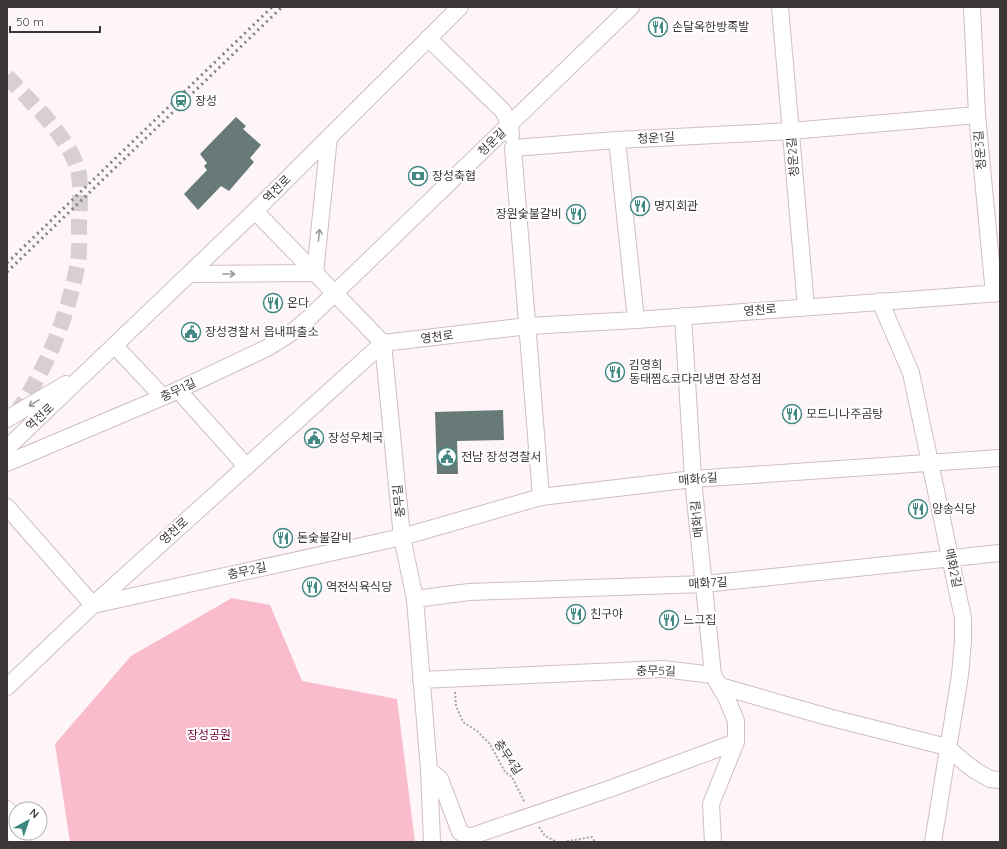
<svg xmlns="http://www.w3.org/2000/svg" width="1007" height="849" viewBox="0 0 1007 849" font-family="Quicksand,'Noto Sans KR',sans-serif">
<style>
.green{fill:#fabbcc}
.building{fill:#687a78}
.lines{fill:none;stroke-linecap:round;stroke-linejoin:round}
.minor-tunnel{stroke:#d7cfd1;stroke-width:16;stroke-dasharray:16 8;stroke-linecap:butt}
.minor-casing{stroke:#d0bec2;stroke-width:18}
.path{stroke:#ada6a7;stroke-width:2;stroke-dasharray:2 2;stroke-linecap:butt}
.minor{stroke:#fff;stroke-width:16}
.rail{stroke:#857e7f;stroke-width:3;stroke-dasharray:2 4;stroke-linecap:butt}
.oneway{stroke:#9e9a9b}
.labels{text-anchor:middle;stroke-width:4;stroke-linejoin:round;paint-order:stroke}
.poi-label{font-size:12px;fill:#3d3637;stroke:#fff;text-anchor:start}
.street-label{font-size:12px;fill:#3d3637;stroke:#fff}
.park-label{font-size:12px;fill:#740037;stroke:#fff}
</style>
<rect width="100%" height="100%" fill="#fdf5f7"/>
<!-- green -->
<path class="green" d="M232 598 270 605 302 681 397 699 415 842H70L55 744 131 656Z"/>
<!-- building -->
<path class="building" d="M236 117 246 126 243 129 261 145 250 158 254 162 229 191 221 186 198 210 184 194 207 170 204 166 207 163 200 154Z
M503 410 504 440 457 441 458 474H437L435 412Z"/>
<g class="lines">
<!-- minor-tunnel -->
<path class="minor-tunnel" d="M7 76C31 103 68 135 78 170 81 182 80 209 79 222 79 236 80 253 77 267 67 320 44 373 14 417"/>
<defs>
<path id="minor" d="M780 7 806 307
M972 7 977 115 994 294
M428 38 503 111 510 125 511 135
M617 140 636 320
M255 211 383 343 402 537 415 599 429 770 432 842
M190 274 315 273 329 137
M880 301 911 373 963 618V641L960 675 933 842
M683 316 693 479 713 675
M115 346 163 397
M178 390 246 466
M7 419 66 384
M7 448 255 211 460 7
M7 463 163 397 267 348 291 333 308 319 335 293 631 7
M541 497 513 148 617 140 791 131 977 115
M7 507 93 605 402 537 541 497 693 479 1000 458
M415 599 469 592 704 584 1000 553
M421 680 663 669 713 675 727 699 736 721V742L711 804 713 842
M720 686 828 717 947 747 964 762 976 771 990 779 1000 780
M7 687 93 605 383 343 528 326 636 320 1000 293
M429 770 440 779 460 832 469 837 612 788 736 742
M7 809 15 832 17 842"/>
</defs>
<!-- minor casing -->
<use href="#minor" class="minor-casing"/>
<!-- path -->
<path class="path" d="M455 692 456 706 463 722 477 731 490 744 505 772 512 777 525 803
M539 827 545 836 557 842
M563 842 592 837 595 842"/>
<!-- minor -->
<use href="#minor" class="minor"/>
<!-- rail -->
<path class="rail" d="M7 263 272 7
M7 272 282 7"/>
</g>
<!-- one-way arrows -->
<defs><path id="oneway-shaft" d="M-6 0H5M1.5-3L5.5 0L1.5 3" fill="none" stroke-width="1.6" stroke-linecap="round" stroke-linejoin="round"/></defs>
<g class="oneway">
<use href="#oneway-shaft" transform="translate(319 235) rotate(-84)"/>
<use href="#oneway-shaft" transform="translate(229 274)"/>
<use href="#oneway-shaft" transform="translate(34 403) rotate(149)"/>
</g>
<!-- icons -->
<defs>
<symbol id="restaurant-ring" viewBox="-11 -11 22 22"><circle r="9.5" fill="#fff" stroke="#418883" stroke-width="1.5"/><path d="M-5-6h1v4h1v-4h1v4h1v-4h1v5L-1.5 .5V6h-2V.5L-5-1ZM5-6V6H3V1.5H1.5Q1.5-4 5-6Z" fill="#418883"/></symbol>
<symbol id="station-ring" viewBox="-11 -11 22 22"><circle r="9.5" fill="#fff" stroke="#418883" stroke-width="1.5"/><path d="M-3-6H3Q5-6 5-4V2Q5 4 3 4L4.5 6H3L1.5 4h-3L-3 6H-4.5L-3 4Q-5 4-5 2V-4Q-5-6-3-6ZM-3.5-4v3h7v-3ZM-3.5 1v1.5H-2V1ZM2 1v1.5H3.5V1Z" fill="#418883"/></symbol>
<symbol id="bank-ring" viewBox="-11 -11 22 22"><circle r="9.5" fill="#fff" stroke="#418883" stroke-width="1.5"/><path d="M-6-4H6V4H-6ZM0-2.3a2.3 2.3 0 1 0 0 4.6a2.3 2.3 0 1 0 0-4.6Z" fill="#418883"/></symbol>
<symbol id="civic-ring" viewBox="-11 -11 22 22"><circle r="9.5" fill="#fff" stroke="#418883" stroke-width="1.5"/><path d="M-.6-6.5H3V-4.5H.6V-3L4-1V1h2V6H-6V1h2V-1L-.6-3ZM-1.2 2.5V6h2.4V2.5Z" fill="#418883"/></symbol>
</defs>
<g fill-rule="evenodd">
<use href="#restaurant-ring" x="647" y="16" width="22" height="22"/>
<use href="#station-ring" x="170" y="90" width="22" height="22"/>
<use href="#bank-ring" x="407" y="165" width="22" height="22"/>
<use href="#restaurant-ring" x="629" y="195" width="22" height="22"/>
<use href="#restaurant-ring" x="565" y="203" width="22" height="22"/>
<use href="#restaurant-ring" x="262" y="292" width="22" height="22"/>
<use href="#civic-ring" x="180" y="321" width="22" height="22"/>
<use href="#restaurant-ring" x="604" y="361" width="22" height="22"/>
<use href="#restaurant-ring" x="781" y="403" width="22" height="22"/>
<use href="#civic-ring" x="303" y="427" width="22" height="22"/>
<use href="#civic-ring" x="436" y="446" width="22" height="22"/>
<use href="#restaurant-ring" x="907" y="498" width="22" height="22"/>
<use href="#restaurant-ring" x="272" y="527" width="22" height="22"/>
<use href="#restaurant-ring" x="301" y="576" width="22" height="22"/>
<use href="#restaurant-ring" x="565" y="603" width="22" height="22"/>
<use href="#restaurant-ring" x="658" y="609" width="22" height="22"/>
</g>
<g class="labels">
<!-- poi labels -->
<g class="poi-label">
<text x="672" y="31">손달옥한방족발</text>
<text x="195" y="105">장성</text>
<text x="432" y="180">장성축협</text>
<text x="654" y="210">명지회관</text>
<text x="562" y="218" text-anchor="end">장원숯불갈비</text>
<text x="287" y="307">온다</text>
<text x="205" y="336">장성경찰서 읍내파출소</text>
<text x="629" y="369">김영희<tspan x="629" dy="14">동태찜&amp;코다리냉면 장성점</tspan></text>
<text x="806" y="418">모드니나주곰탕</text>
<text x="328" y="442">장성우체국</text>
<text x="461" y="461">전남 장성경찰서</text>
<text x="932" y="513">양송식당</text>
<text x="297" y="542">돈숯불갈비</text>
<text x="326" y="591">역전식육식당</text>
<text x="590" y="618">친구야</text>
<text x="683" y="624">느그집</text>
</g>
<!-- street labels -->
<g class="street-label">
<text transform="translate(656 138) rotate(-3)" y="4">청운1길</text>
<text transform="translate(492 142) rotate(-44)" y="4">청운길</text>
<text transform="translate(980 150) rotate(-95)" y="4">청운3길</text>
<text transform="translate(793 157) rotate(-95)" y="4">청운2길</text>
<text transform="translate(277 189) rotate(-45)" y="4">역전로</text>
<text transform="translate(760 310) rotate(-4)" y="4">영천로</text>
<text transform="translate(437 337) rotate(-7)" y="4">영천로</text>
<text transform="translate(178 390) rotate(-25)" y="4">충무1길</text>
<text transform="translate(40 417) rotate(-43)" y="4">역전로</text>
<text transform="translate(698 479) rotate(-5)" y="4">매화6길</text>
<text transform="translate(399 501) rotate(-96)" y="4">충무길</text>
<text transform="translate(697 519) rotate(-96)" y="4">매화1길</text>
<text transform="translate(174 531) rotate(-42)" y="4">영천로</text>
<text transform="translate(953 568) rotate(78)" y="4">매화2길</text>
<text transform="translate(247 571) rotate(-12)" y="4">충무2길</text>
<text transform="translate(708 583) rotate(-4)" y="4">매화7길</text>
<text transform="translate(656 671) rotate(1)" y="4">충무5길</text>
<text transform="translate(508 757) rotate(56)" y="4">충무4길</text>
</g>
<!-- park labels -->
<g class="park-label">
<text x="209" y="739">장성공원</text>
</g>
</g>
<!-- border -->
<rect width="1007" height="849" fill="none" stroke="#3d3637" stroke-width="16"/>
<!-- north arrow -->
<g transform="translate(28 821) rotate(40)"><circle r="19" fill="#ffffff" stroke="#b1afaf"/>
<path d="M0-3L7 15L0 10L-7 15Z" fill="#418883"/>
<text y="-6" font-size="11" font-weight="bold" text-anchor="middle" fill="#3d3637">N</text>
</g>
<!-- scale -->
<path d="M10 26v6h90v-6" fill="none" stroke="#3d3637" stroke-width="2"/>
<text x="16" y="26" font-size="12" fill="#3d3637" stroke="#ffffff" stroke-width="3" paint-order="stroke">50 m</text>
</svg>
